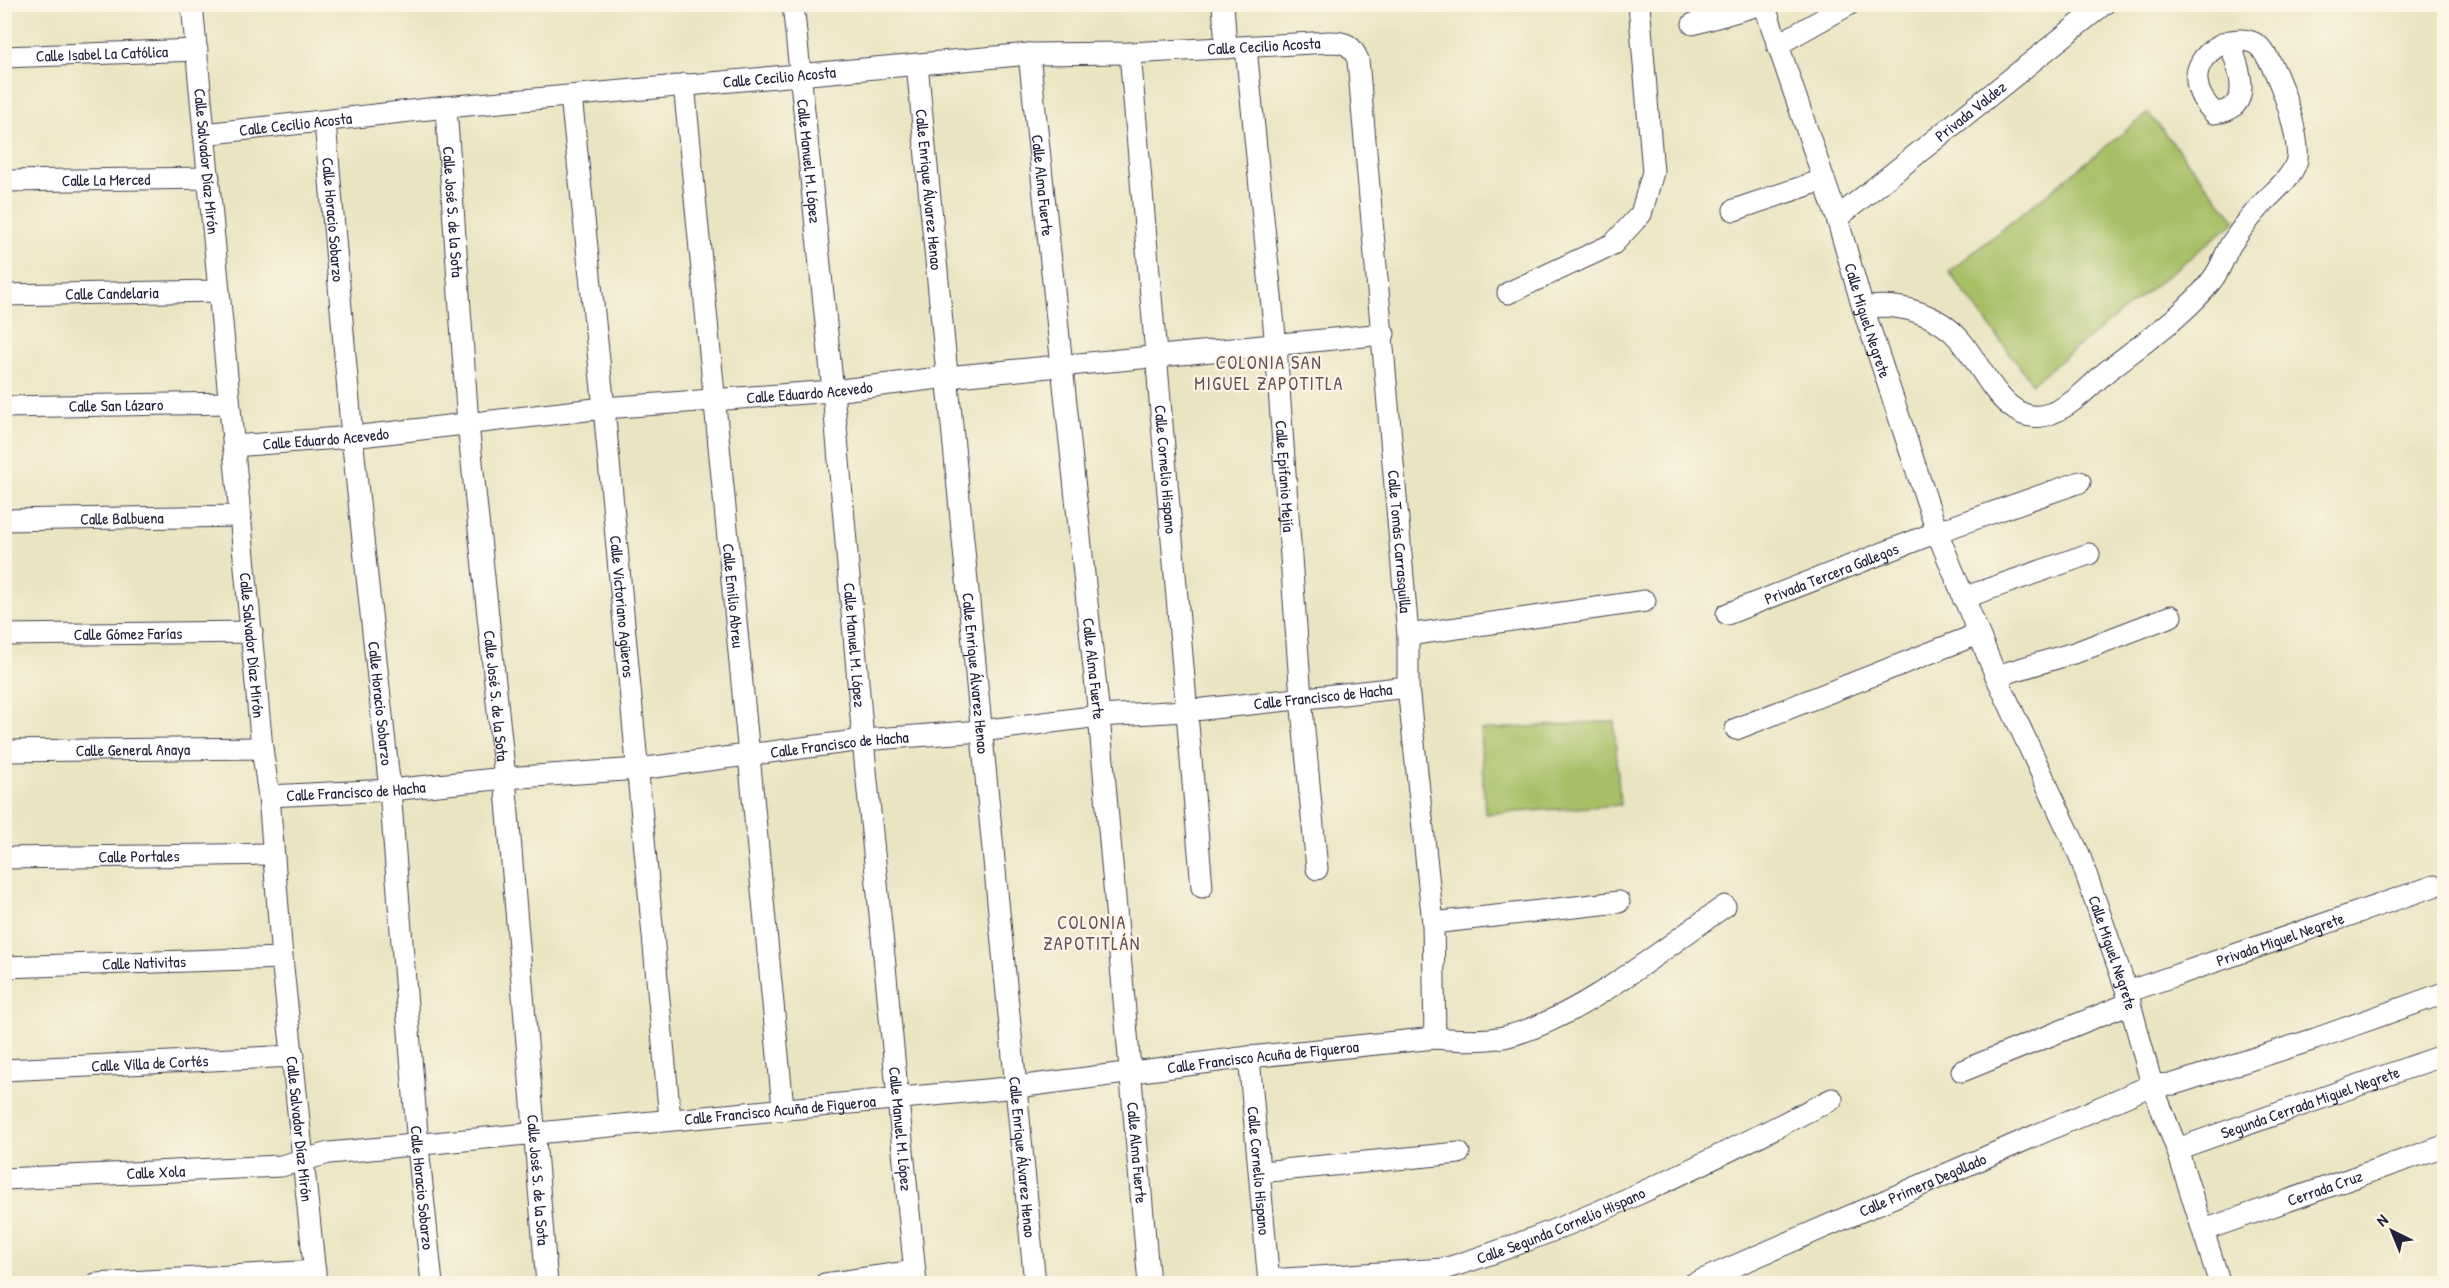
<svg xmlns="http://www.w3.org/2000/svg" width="2449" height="1288" viewBox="0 0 2449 1288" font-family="'Patrick Hand',sans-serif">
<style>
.green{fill:#a7c066;stroke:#647150;stroke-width:1.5}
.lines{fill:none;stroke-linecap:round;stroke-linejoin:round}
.minor-casing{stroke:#403f4f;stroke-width:23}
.minor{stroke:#fff;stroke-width:21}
.labels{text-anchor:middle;stroke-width:4.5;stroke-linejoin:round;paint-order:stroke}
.street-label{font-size:16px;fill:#22223b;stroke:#fcf5e5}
.neighbourhood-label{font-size:18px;letter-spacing:1.5px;fill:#63505c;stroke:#fcf5e5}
</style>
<rect width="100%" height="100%" fill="#fcf5e5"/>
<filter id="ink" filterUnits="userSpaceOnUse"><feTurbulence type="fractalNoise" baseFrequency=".0167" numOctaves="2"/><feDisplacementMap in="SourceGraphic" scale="12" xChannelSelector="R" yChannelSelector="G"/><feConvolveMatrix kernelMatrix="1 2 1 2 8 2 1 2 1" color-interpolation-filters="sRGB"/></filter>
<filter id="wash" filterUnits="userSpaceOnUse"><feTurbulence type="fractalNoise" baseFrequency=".008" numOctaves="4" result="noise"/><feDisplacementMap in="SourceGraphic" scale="24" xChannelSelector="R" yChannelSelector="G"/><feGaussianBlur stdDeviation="1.35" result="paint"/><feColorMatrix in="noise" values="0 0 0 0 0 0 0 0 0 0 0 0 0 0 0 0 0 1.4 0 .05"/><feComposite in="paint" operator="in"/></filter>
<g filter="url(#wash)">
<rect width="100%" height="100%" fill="#ebe4c2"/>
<!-- green -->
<path class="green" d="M2148 113 2236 221 2032 383 1949 272Z
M1614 721 1620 805 1485 814 1480 730Z"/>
</g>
<g filter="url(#ink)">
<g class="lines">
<defs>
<g id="minor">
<path id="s1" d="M192 4 262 748 269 796 282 958 316 1284"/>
<path id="s2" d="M793 4 833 391 863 740 916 1284"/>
<path d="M1223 4 1226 48"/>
<path id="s3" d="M1764 4 1837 218 1863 308 1937 532 1996 676 2079 854 2127 992 2152 1085 2177 1149 2220 1284"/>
<path d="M1693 24 1762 4"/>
<path d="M1777 45 1850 4"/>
<path id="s4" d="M1246 48 1276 346 1301 698 1317 869"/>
<path id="s5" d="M1130 53 1202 887"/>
<path id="s6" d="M1029 54 1099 716 1149 1284"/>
<path id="s7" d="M4 57 197 50"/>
<path id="s8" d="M917 64 1035 1284"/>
<path id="s9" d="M684 84 783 1107"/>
<path id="s10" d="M571 96 604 408 670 1119"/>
<path id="s11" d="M446 107 468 424 505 778 547 1284"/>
<path id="s12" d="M325 122 352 437 390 790 418 1146 432 1284"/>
<path id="s13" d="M204 134 446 107 1029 54 1130 53 1330 42C1346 42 1352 45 1358 60L1408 635V687L1433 923 1435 1038"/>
<path id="s14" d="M4 181 209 178"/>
<path d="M1734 210 1823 180"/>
<path id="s15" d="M1837 218 2104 4"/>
<path d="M1508 293 1613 244 1641 214 1653 172 1639 4"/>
<path id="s16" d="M4 295 218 291"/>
<path d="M1863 308C1898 302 1938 313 1961 341 1984 368 2007 432 2052 413 2073 405 2090 386 2106 372 2141 344 2185 316 2212 280 2221 269 2224 256 2231 244 2242 228 2254 212 2268 198 2278 188 2291 177 2296 163 2304 143 2274 51 2254 43 2230 32 2194 54 2197 81 2198 94 2205 103 2214 113 2257 110 2238 66 2229 41"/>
<path id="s17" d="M4 407 229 403"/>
<path id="s18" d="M233 446 352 437 604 408 833 391 947 377 1384 334"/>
<path id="s19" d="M4 520 241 516"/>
<path d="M1963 598 2089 554"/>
<path id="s20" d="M1727 614 1937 532 2080 482"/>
<path id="s21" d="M4 635 252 632"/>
<path d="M1408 635 1645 601"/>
<path d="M1996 676 2077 652 2171 616"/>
<path d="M1736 729 1978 634"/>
<path id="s22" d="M4 751 262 748"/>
<path id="s23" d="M269 796 390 790 505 778 639 769 863 740 981 731 1099 716 1185 711 1408 687"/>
<path id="s24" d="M4 858 272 854"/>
<path d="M1433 923 1619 902"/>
<path id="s25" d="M4 967 282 958"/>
<path id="s26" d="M2127 992 2434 886"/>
<path id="s27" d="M1249 1057 1269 1284"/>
<path id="s28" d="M4 1070 294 1056"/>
<path d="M1962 1071 2130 1003"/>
<path id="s29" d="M2177 1149 2444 1055"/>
<path d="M1260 1172 1459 1153"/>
<path id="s30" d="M4 1179 281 1166 329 1153 1017 1087 1249 1057 1435 1038C1457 1040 1482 1041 1504 1037 1578 1020 1662 949 1725 906"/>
<path id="s31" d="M2204 1230 2444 1146"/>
<path id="s32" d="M1269 1280 1444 1269C1579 1228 1706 1163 1832 1099"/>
<path d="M96 1284 315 1271"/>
<path d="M825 1284 915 1271"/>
<path id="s33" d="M1693 1284 2152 1085 2174 1084 2315 1039 2444 993"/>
</g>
</defs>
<!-- minor casing -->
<use href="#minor" class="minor-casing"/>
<!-- minor -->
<use href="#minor" class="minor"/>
</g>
</g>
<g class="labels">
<!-- street labels -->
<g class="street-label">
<text dy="6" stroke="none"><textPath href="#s13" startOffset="1064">Calle Cecilio Acosta</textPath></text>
<text dy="6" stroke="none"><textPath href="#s7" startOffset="98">Calle Isabel La Católica</textPath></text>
<text dy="6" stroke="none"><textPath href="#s13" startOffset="578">Calle Cecilio Acosta</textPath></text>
<text dy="6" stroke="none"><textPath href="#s15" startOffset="171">Privada Valdez</textPath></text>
<text dy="6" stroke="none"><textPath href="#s13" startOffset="92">Calle Cecilio Acosta</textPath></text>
<text dy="6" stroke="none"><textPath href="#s1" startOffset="158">Calle Salvador Díaz Mirón</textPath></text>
<text dy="6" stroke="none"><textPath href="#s2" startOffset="158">Calle Manuel M. López</textPath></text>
<text dy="6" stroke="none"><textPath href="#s14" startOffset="102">Calle La Merced</textPath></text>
<text dy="6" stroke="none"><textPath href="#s6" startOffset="132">Calle Alma Fuerte</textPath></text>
<text dy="6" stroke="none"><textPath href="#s8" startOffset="126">Calle Enrique Álvarez Henao</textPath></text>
<text dy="6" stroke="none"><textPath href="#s11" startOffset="105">Calle José S. de la Sota</textPath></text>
<text dy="6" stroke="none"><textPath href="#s12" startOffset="98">Calle Horacio Sobarzo</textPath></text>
<text dy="6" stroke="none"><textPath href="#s16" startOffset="108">Calle Candelaria</textPath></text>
<text dy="6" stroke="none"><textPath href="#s3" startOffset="333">Calle Miguel Negrete</textPath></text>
<text dy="6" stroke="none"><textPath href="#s18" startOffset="579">Calle Eduardo Acevedo</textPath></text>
<text dy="6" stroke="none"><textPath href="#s17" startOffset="112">Calle San Lázaro</textPath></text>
<text dy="6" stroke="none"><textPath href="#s18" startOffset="93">Calle Eduardo Acevedo</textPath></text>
<text dy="6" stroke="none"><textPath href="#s5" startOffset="418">Calle Cornelio Hispano</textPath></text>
<text dy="6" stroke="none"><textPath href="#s4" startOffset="430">Calle Epifanio Mejía</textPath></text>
<text dy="6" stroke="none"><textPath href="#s19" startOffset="118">Calle Balbuena</textPath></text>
<text dy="6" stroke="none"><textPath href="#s13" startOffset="1650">Calle Tomás Carrasquilla</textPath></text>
<text dy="6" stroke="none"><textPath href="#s20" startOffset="112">Privada Tercera Gallegos</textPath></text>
<text dy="6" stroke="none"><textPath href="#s9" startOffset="514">Calle Emilio Abreu</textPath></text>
<text dy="6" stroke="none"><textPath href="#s10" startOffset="513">Calle Victoriano Agüeros</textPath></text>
<text dy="6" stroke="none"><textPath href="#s21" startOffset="124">Calle Gómez Farías</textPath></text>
<text dy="6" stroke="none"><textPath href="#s1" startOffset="644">Calle Salvador Díaz Mirón</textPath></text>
<text dy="6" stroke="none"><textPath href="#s2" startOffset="644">Calle Manuel M. López</textPath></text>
<text dy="6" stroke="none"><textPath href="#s6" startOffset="618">Calle Alma Fuerte</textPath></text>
<text dy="6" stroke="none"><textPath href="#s8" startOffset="612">Calle Enrique Álvarez Henao</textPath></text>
<text dy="6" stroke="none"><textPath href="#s11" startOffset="591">Calle José S. de la Sota</textPath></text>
<text dy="6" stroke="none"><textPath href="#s23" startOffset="1059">Calle Francisco de Hacha</textPath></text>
<text dy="6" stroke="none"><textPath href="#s12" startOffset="584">Calle Horacio Sobarzo</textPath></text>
<text dy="6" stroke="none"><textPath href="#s23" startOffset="573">Calle Francisco de Hacha</textPath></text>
<text dy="6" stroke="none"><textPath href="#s22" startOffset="129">Calle General Anaya</textPath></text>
<text dy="6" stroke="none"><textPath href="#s23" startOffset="87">Calle Francisco de Hacha</textPath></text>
<text dy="6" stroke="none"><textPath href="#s24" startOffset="135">Calle Portales</textPath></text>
<text dy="6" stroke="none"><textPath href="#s26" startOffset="162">Privada Miguel Negrete</textPath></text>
<text dy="6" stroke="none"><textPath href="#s3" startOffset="1012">Calle Miguel Negrete</textPath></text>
<text dy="6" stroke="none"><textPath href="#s25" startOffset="140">Calle Nativitas</textPath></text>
<text dy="6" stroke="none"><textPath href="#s30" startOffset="1266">Calle Francisco Acuña de Figueroa</textPath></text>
<text dy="6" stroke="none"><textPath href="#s28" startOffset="146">Calle Villa de Cortés</textPath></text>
<text dy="6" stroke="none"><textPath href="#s29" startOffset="141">Segunda Cerrada Miguel Negrete</textPath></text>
<text dy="6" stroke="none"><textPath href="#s30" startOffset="780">Calle Francisco Acuña de Figueroa</textPath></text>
<text dy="6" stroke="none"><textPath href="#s1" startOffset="1130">Calle Salvador Díaz Mirón</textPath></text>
<text dy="6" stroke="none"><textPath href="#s2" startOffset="1130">Calle Manuel M. López</textPath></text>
<text dy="6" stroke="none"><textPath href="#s6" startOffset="1104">Calle Alma Fuerte</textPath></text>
<text dy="6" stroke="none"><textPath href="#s8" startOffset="1098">Calle Enrique Álvarez Henao</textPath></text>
<text dy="6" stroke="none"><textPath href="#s27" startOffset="114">Calle Cornelio Hispano</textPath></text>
<text dy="6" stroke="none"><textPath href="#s30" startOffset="152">Calle Xola</textPath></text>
<text dy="6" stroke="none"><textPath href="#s11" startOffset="1077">Calle José S. de la Sota</textPath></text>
<text dy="6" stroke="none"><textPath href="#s33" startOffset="250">Calle Primera Degollado</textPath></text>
<text dy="6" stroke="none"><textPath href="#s12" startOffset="1070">Calle Horacio Sobarzo</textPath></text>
<text dy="6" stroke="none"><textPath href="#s31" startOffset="128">Cerrada Cruz</textPath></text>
<text dy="6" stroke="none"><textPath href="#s32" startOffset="300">Calle Segunda Cornelio Hispano</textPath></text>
</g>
<!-- neighbourhood labels -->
<g class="neighbourhood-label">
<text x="1269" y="369">COLONIA SAN<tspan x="1269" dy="21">MIGUEL ZAPOTITLA</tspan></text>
<text x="1092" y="929">COLONIA<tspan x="1092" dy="21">ZAPOTITLÁN</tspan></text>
</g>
</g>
<!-- margin -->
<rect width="2449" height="1288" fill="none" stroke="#fcf5e5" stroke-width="24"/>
<!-- north arrow -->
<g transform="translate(2392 1231) rotate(317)" stroke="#fcf5e5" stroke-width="4.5" paint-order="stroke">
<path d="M0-4.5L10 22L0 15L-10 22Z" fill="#22223b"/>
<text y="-9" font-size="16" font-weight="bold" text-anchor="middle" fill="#22223b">N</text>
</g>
</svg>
